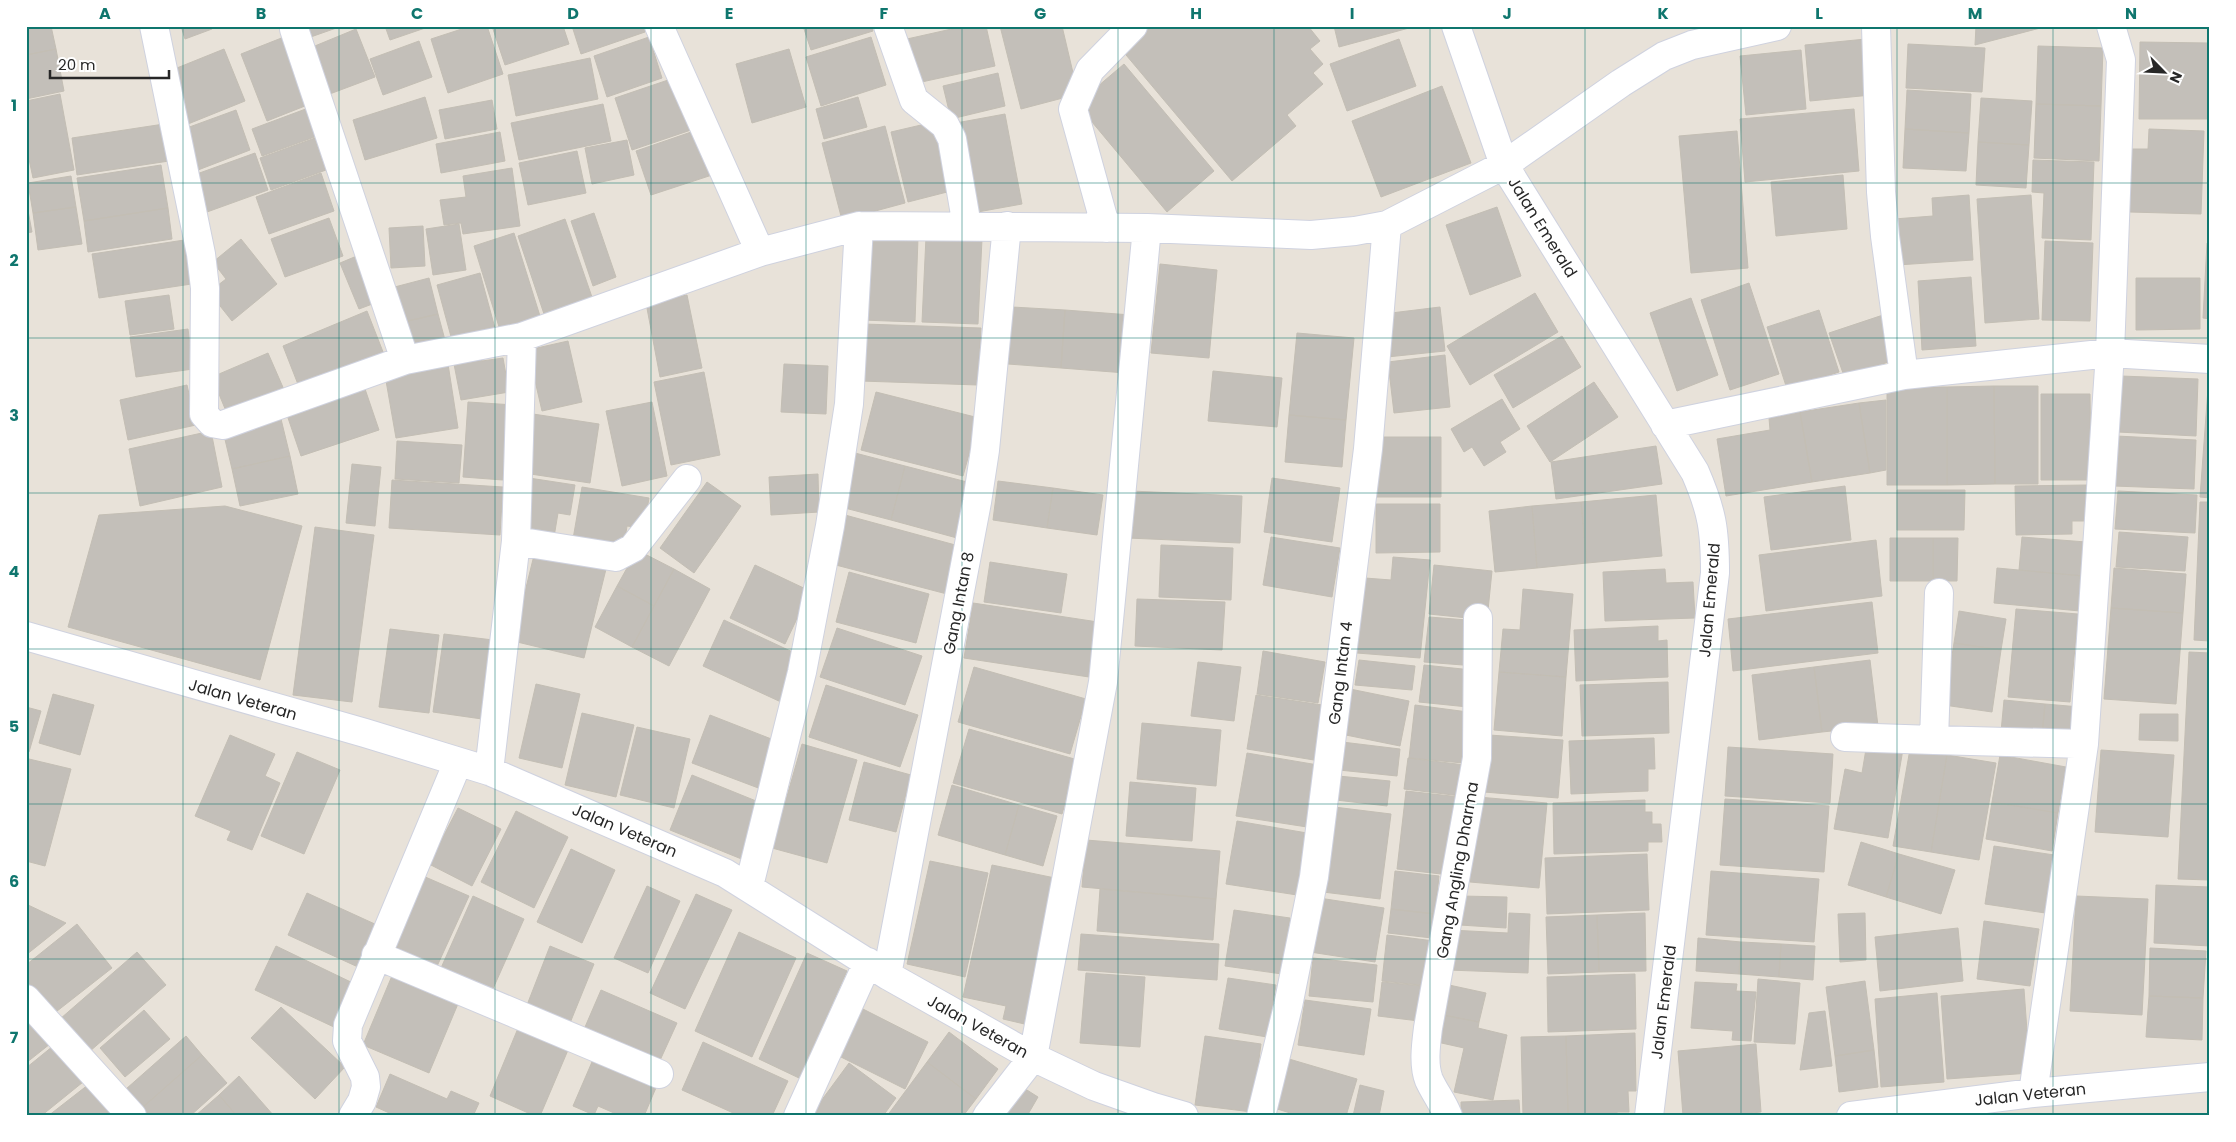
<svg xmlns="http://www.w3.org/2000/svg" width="2236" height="1142" viewBox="0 0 2236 1142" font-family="Poppins,sans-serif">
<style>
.building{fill:#c3bfb9;stroke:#c3beb4}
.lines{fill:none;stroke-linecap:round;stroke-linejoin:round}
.minor-casing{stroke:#cfd2df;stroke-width:30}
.minor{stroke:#fff;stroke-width:28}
.grid{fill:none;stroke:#0f766e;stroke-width:1;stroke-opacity:0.55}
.labels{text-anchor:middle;stroke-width:4;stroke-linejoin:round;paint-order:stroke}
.street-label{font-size:16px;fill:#272727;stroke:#fff}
.neatline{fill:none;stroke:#0f766e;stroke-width:2}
.grid-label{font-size:16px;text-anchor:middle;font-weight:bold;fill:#0f766e}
</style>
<rect width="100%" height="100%" fill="#e8e2d9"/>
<!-- building -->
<path class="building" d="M26 26H51L56 49 26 55Z
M181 26H211L212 29 185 39Z
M301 26H342L305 39Z
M385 26H431L390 40Z
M471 26H487L503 74 448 93 431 39Z
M492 26H563L569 44 505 65Z
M572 26H643L645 32 581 54Z
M803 26H871L873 31 811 50Z
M965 26H986L995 66 917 83 907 39Z
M1000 26H1062L1078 94 1021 109Z
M1149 26H1308L1320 41 1310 49 1323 64 1313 73 1323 84 1287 115 1296 126 1232 181 1121 49Z
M1334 26H1409V28L1339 47Z
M1976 26H2048L1975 45Z
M356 29 375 77 327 95 310 48Z
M284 37 310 104 267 121 241 54Z
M649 37 662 78 607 97 594 56Z
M871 37 886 85 821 106 806 57Z
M1399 39 1416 86 1347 111 1330 64Z
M1866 39 1871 95 1810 101 1805 45Z
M419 41 432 77 383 95 370 59Z
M2140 42 2208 43 2207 119H2139Z
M1908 44 1985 48 1982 92 1906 88Z
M2038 46 2103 48 2101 106 2036 104Z
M56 49 64 91 26 99V55Z
M224 49 245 101 188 124 167 72Z
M789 49 806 107 752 123 736 64Z
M1801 50 1806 109 1746 115 1740 56Z
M590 58 598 99 516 116 508 75Z
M1124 64 1214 171 1167 212 1077 104Z
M998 73 1005 106 951 119 943 86Z
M677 77 694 129 632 150 615 98Z
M1442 86 1471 163 1381 197 1352 121Z
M1907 90 1971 94 1969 133 1905 129Z
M60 94 74 170 33 178 26 145V101Z
M425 97 437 138 365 160 353 120Z
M858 97 867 127 824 139 816 109Z
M1981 98 2032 101 2029 145 1978 142Z
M492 100 497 129 445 139 439 110Z
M603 104 611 141 519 160 511 123Z
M2036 104 2101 106 2099 161 2034 158Z
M311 107 320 135 262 156 252 129Z
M1854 109 1859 171 1745 182 1740 119Z
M236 110 250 150 198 170 184 129Z
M1005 114 1022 204 972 213 956 123Z
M934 122 951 191 908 202 891 132Z
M164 124 169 161 77 175 72 138Z
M885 126 905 203 842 220 822 143Z
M1905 129 1969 133 1966 171 1903 168Z
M2149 129 2204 131 2201 214 2130 212 2132 149H2148Z
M697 130 712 175 651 195 636 151Z
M1737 131 1748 268 1691 273 1679 136Z
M500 132 505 161 441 173 436 144Z
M315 138 326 170 271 190 260 158Z
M627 140 634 175 592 184 585 148Z
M1978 142 2029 145 2026 188 1976 185Z
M577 151 586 193 528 205 519 163Z
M255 153 268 190 207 212 194 175Z
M2033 160 2094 162 2091 240 2042 238 2044 193 2032 192Z
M161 165 168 208 84 221 77 178Z
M512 168 520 226 463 234 461 223 444 225 440 200 466 197 463 176Z
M321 173 334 211 269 234 256 197Z
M1843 175 1847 229 1776 236 1771 182Z
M71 176 76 207 33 213 28 183Z
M1969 195 1973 260 1897 265 1894 219 1933 216 1932 198Z
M2031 195 2039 319 1985 323 1977 199Z
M26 200 32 232 26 233Z
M76 207 82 244 38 250 33 213Z
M1497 207 1521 276 1470 295 1446 225Z
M168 208 172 239 88 252 84 221Z
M594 213 616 277 593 286 571 221Z
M329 218 343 256 285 277 271 239Z
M565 219 593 300 545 317 518 236Z
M459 224 466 270 433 275 426 229Z
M423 226 425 266 391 268 389 228Z
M514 233 540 316 500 330 474 246Z
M867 236 918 238 915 322 862 320Z
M926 237 982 239 978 324 922 322Z
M191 239 198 283 99 298 92 254Z
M241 239 277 284 232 321 209 292 226 279 213 262Z
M2045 241 2093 243 2090 321 2042 320Z
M2207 243H2210V319L2203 318Z
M364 253 383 300 359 309 340 263Z
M1160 264 1217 270 1209 358 1151 353Z
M480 273 496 332 453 344 437 285Z
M1971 277 1976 346 1922 350 1918 281Z
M429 278 438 314 395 324 387 289Z
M2136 278H2200V329L2136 330Z
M1749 283 1779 374 1730 390 1701 300Z
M1535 293 1558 332 1470 385 1447 346Z
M169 295 174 329 130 335 125 301Z
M687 295 702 368 660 377 646 303Z
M1691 298 1718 375 1677 391 1650 313Z
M1012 307 1065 310 1061 368 1008 364Z
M1440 307 1445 351 1387 357 1383 314Z
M1065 310 1131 315 1126 373 1061 368Z
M1819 310 1839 372 1787 389 1767 327Z
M367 311 385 357 301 392 283 346Z
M438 314 445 340 402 351 395 324Z
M1883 315 1898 359 1844 376 1829 333Z
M864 324 981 328 978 385 861 381Z
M188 329 193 369 136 377 130 337Z
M1297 333 1354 338 1346 420 1289 415Z
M1562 336 1581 367 1513 408 1494 375Z
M568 341 582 402 542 411 528 350Z
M268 353 285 392 228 416 212 377Z
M481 354 482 361 503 358 509 392 461 400 453 359Z
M1445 355 1450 407 1394 413 1388 362Z
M448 364 458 428 396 438 385 375Z
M784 364 828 366 826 414 781 412Z
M1213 371 1282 378 1277 427 1208 421Z
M704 372 720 455 671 465 654 382Z
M2209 375H2210V498L2200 497Z
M2121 376 2198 379 2196 436 2118 432Z
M1594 382 1618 417 1550 462 1527 426Z
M187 385 196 425 128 440 120 400Z
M364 386 379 430 301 456 286 412Z
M1994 386 1995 484 1947 485V387Z
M1994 386H2038V484H1995Z
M1887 387H1947V485H1887Z
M876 392 979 418 963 476 861 450Z
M2041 394H2090L2091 480H2041Z
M1502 399 1520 429 1500 442 1506 452 1484 466 1472 447 1464 452 1451 429Z
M1886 400V470L1870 473 1859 403Z
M468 402 514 405 511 452H504L503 480 463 477Z
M652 402 667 476 622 486 606 411Z
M1859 403 1870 473 1812 482 1800 412Z
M1800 412 1812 482 1726 496 1717 439 1770 430 1769 418Z
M533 414 599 424 590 483 524 473Z
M1289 415 1346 420 1342 467 1285 462Z
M281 419 290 456 232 469 223 431Z
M211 431 222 487 140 506 129 449Z
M2116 436 2196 440 2194 489 2114 486Z
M1377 437H1441V497H1377Z
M397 441 462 445 459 483 395 479Z
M1656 446 1662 484 1556 499 1551 462Z
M855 453 905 466 891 520 841 507Z
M290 456 298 494 240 506 232 469Z
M352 464 381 467 375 526 346 523Z
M905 466 971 483 957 538 891 520Z
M818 474 819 512 771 515 769 477Z
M529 478 575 485 570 515 558 513 554 537 520 532Z
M1272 478 1340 488 1332 542 1264 532Z
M392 480 503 487 500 535 389 528Z
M998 481 1053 488 1047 528 993 520Z
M707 482 741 506 694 573 660 548Z
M2087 485V521H2072V534L2016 535 2015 486Z
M1845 486 1851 540 1771 550 1764 497Z
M582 487 649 498 644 528 627 526 624 546 573 539Z
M1053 488 1103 495 1097 535 1047 528Z
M1897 490H1965L1964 530H1897Z
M1131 491 1242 496 1240 543 1128 538Z
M2118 491 2197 495 2195 533 2115 529Z
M1656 495 1662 556 1587 563 1581 502Z
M1581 502 1587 563 1537 568 1532 506Z
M2200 502H2210V641L2194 640Z
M1376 504H1440V552L1376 553Z
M225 506 302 526 260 680 68 627 99 515Z
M1532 506 1537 568 1495 572 1489 511Z
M845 515 959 546 947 594 832 564Z
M315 527 374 535 352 702 293 695Z
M2119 532 2188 537 2185 571 2116 567Z
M1271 537 1340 548 1332 597 1263 585Z
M2022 537 2086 542 2083 576 2019 570Z
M1890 538H1933V581H1890Z
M1933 538H1958L1957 581H1933Z
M1876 540 1882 596 1766 611 1759 555Z
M1161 545 1233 548 1231 600 1159 597Z
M536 547 607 565 584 658 513 641Z
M637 550 674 569 654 606 617 586Z
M1393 557 1430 560 1420 658 1357 653 1365 578 1391 580Z
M990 562 1067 574 1061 613 984 602Z
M755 565 810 591 785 644 730 618Z
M1434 565 1492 571 1487 620 1429 614Z
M1997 568 2083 576 2080 611 1994 603Z
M2114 568 2186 574 2183 613 2111 608Z
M674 569 710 589 669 666 632 647Z
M1665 569 1666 583 1693 582 1695 618 1605 621 1603 572Z
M849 572 929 594 916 643 836 622Z
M617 586 654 606 632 647 595 627Z
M1523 589 1573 594 1566 677 1499 672 1503 629 1520 630Z
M1137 599 1225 602 1222 650 1135 646Z
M1872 602 1878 653 1733 671 1728 619Z
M973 603 1098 622 1089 677 964 658Z
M2111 608 2183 613 2176 704 2104 699Z
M2016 609 2078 614 2070 702 2008 697Z
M1959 611 2006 619 2001 650 1954 643Z
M1429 617 1480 621 1476 666 1424 662Z
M724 620 799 655 781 702 703 666Z
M1658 626V641L1667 640 1668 677 1576 681 1574 630Z
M837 628 922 656 905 705 820 677Z
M390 629 439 635 429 713 379 707Z
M444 634 493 640 482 719 433 712Z
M1954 643 2001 650 1992 712 1944 705Z
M1263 651 1325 662 1318 703 1257 694Z
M2189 652 2210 653V880L2178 879Z
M1359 660 1415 666 1412 690 1355 685Z
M1870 660 1878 726 1822 732 1814 667Z
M1198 662 1241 667 1234 721 1191 716Z
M1424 665 1472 670 1468 707 1419 702Z
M974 667 1086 699 1070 754 958 722Z
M1814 667 1822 732 1759 740 1752 675Z
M1499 672 1566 677 1562 736 1494 730Z
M1668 682 1669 733 1582 736 1580 685Z
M536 684 580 694 562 768 519 758Z
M826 685 918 715 900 767 809 737Z
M1350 689 1409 701 1400 746 1341 734Z
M53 694 94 705 80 755 39 743Z
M1256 695 1329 706 1320 761 1247 749Z
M2004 700 2045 704 2042 736 2001 732Z
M2045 704 2080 707 2076 739 2042 736Z
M1415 705 1468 712 1463 763 1409 758Z
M26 707 41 711 29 752 26 751Z
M582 713 634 725 616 797 565 785Z
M2140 714H2178V741L2139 740Z
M710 715 779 742 761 789 692 763Z
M1142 723 1221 730 1216 786 1137 779Z
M637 727 690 739 674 808 620 795Z
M969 729 1078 760 1062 814 953 783Z
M230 735 275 754 265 776 280 783 252 850 227 840 231 831 195 816Z
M1489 735 1563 740 1558 798 1484 792Z
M1654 738 1655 769H1648V791L1571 794 1569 741Z
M1342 742 1400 749 1397 776 1339 770Z
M1867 743 1903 749 1888 838 1834 829 1845 769 1862 773Z
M802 744 857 760 827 863 772 848Z
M1728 747 1833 754 1830 803 1725 796Z
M1910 749 1947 755 1931 852 1893 846Z
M2101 750 2174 755 2168 837 2095 832Z
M297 752 340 770 304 854 261 836Z
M1247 753 1318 765 1307 827 1236 816Z
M1947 755 1996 763 1979 860 1931 852Z
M2000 755 2066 767 2058 813 1992 802Z
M1408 758 1465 765 1461 796 1404 789Z
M29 759 71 769 45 866 26 861V768Z
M864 762 911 775 896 832 849 820Z
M692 775 766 805 744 860 670 830Z
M1338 776 1390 781 1387 806 1336 800Z
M1130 782 1196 788 1192 841 1126 836Z
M952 785 1019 805 1005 855 938 835Z
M1406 791 1460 797 1450 875 1397 869Z
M1478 797 1547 803 1539 888 1470 882Z
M1725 799 1829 806 1824 872 1720 865Z
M1645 800V812H1652V824H1661L1662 842H1648V851L1554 854 1553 803Z
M1992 802 2058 813 2052 851 1986 839Z
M1019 805 1057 816 1043 866 1005 855Z
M1334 807 1391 814 1380 899 1323 892Z
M458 808 501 829 472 886 429 864Z
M516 811 568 837 534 908 481 882Z
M1237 821 1307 833 1297 895 1226 884Z
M1086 840 1220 851 1216 899 1082 887Z
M1861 842 1899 854 1886 897 1848 885Z
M1994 846 2061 856 2052 914 1985 904Z
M571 849 615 870 582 943 537 922Z
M1647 854 1649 910 1547 914 1545 858Z
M1899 854 1955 870 1941 914 1886 897Z
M930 861 988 873 965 977 907 964Z
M992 865 1055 878 1030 990 1040 992 1033 1026 1003 1019 1006 1006 963 997Z
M1395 871 1439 876 1435 914 1391 909Z
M1711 871 1819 879 1814 942 1706 935Z
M423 876 469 896 433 975 388 954Z
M2156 885 2210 887V946L2154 943Z
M647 886 680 901 648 973 614 958Z
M1100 889 1216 899 1213 940 1097 931Z
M307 893 377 925 358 967 288 935Z
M696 894 732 910 685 1009 650 993Z
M473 896 524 919 492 991 441 968Z
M1461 896 1507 897 1506 928 1460 925Z
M2076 896 2148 899 2142 1015 2070 1011Z
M1319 898 1384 908 1375 962 1310 952Z
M26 904 66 923 26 955Z
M1391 909 1435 914 1432 938 1388 933Z
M1234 910 1290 918 1282 974 1225 966Z
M1509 913 1530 914 1528 973 1448 970 1450 930 1508 933Z
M1645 913 1646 971 1599 972 1597 915Z
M1865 913 1866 960 1840 962 1838 914Z
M1597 915 1599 972 1548 974 1546 917Z
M1984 921 2039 929 2030 986 1977 979Z
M77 924 112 968 52 1015 26 981V965Z
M1958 928 1963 981 1880 991 1875 937Z
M739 932 796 958 752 1057 695 1031Z
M1081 934 1219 944 1217 980 1078 970Z
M1387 935 1434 941 1429 986 1382 981Z
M1698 938 1741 942 1739 974 1696 971Z
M1741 942 1781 944 1779 977 1739 974Z
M1781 944 1815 946 1813 980 1779 977Z
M276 946 357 985 336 1028 255 990Z
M550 946 594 964 570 1023 527 1005Z
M2150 948 2206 951 2203 998 2149 996Z
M137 952 166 985 89 1052 60 1019Z
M807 953 847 971 799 1078 759 1059Z
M1313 958 1377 965 1373 1002 1309 996Z
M394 971 460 999 429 1073 363 1045Z
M1086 973 1145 977 1140 1047 1080 1043Z
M1635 974 1636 1029 1548 1032 1547 977Z
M1228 978 1276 985 1267 1037 1219 1029Z
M1758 979 1800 983 1795 1044 1754 1042Z
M1865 981 1874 1050 1835 1056 1826 987Z
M1382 982 1423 986 1419 1021 1378 1016Z
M1695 982 1737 984 1736 991 1756 992 1751 1041 1732 1040 1733 1031 1691 1028Z
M1449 985 1486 993 1479 1022 1443 1015Z
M2024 989 2030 1073 1947 1079 1941 996Z
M601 990 677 1023 657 1067 582 1034Z
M1937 993 1944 1082 1881 1087 1875 999Z
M2149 996 2203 998 2202 1040 2146 1037Z
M1305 1000 1371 1009 1364 1055 1298 1045Z
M26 1007 55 1040 26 1063Z
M281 1007 345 1067 315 1099 251 1038Z
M859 1007 928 1042 905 1089 835 1054Z
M144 1010 170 1039 125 1077 100 1048Z
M1825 1011 1832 1066 1800 1070 1809 1013Z
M1443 1015 1479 1022 1478 1028 1507 1035 1493 1100 1454 1092 1464 1048 1437 1042Z
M521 1021 571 1043 540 1116H535L490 1096Z
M949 1032 998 1069 976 1099 927 1062Z
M1635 1033 1636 1091H1628L1629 1112H1617V1116H1568L1566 1036Z
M186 1036 202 1055 142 1108 126 1089Z
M1205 1036 1261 1044 1252 1112 1195 1105Z
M1566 1036 1568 1114 1523 1116 1521 1037Z
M58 1042 88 1078 41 1116H26V1068Z
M703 1042 788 1081 772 1116H740L682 1090Z
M1756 1044 1761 1112 1724 1116H1683L1678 1051Z
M1874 1050 1878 1087 1839 1092 1835 1056Z
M202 1055 227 1083 190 1116H148L142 1108Z
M595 1055 658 1083 644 1116H621L598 1106 594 1115 573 1106Z
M1289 1059 1357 1079 1346 1116H1300L1274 1108Z
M927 1062 976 1099 963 1116H887Z
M849 1063 896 1098 883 1116H810Z
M390 1074 447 1099 451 1091 479 1103 473 1116H396L376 1107Z
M239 1076 274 1116H237L219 1095Z
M93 1081 120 1116H48Z
M1019 1085 1038 1097 1027 1116H1001Z
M1360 1085 1384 1091 1379 1116H1353Z
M219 1095 237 1116H195Z
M1519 1100 1520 1116H1461V1102Z"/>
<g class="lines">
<defs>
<path id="minor" d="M154 26 201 254 205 288 204 414 212 423 223 425 405 360 522 337 760 252 859 226 1147 228
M659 26 760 252
M888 26 914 100 945 125 952 139 967 226
M1456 26 1504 165 1695 472C1712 511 1715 530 1715 573L1649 1116
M1876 26 1881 192 1885 236 1904 375
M294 29 405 360
M1106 228 1073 109 1090 70 1133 26
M1665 425 1904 375 2110 353 2210 359
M516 541 616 557 633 548 687 479
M1939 593 1934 740 2084 744
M26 636 365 733 489 771 725 873 887 975 1033 1057 1094 1086 1153 1107 1184 1116
M1845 737 1934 740
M489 771 516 541 522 337
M749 886 802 672 830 526 849 404 859 226
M376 955 659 1074
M887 975 977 502 985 450 1007 226
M26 999 132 1116
M2033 1093 2084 744 2110 353 2121 60 2111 26
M353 1116 362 1101 366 1087 365 1077 347 1041 348 1025 458 762
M798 1116 868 962
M987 1116 1033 1057 1103 682 1147 228 1311 235 1355 231 1387 225 1504 165 1621 83 1664 56 1692 45 1777 26
M1261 1116 1288 1006 1314 877 1368 449 1387 225
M1448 1116C1443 1103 1435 1093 1429 1080 1423 1065 1426 1044 1428 1028L1477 758 1478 618
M1851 1116 2033 1093 2210 1077"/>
</defs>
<!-- minor casing -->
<use href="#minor" class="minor-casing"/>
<!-- minor -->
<use href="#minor" class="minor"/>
</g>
<!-- grid -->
<path class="grid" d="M183 26V1116M339 26V1116M495 26V1116M651 26V1116M806 26V1116M962 26V1116M1118 26V1116M1274 26V1116M1430 26V1116M1585 26V1116M1741 26V1116M1897 26V1116M2053 26V1116M26 183H2210M26 338H2210M26 493H2210M26 649H2210M26 804H2210M26 959H2210"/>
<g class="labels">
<!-- street labels -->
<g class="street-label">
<text transform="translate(1543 227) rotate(58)" y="6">Jalan Emerald</text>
<text transform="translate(1709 600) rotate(-85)" y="6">Jalan Emerald</text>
<text transform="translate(958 603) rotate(-79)" y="6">Gang Intan 8</text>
<text transform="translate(1340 673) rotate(-83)" y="6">Gang Intan 4</text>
<text transform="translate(243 699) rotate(16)" y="6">Jalan Veteran</text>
<text transform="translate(625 830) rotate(23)" y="6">Jalan Veteran</text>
<text transform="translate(1457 870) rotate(-80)" y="6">Gang Angling Dharma</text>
<text transform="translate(1663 1002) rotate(-83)" y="6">Jalan Emerald</text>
<text transform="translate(978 1026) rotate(29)" y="6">Jalan Veteran</text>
<text transform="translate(2030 1094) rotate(-6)" y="6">Jalan Veteran</text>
</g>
</g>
<!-- border -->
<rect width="2236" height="1142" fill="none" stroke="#ffffff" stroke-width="55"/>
<!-- north arrow -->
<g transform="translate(2164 72) rotate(114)" stroke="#ffffff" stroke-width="4" paint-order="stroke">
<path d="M0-4L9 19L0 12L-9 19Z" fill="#272727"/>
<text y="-8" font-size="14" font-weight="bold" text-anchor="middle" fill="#272727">N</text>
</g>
<!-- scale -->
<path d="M50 70v8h119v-8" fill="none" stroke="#272727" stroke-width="2.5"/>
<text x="58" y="70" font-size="15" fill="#272727" stroke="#ffffff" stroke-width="4" paint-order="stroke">20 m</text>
<rect x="28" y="28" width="2180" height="1086" class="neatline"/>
<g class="grid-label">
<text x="105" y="19">A</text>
<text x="261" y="19">B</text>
<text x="417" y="19">C</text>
<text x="573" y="19">D</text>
<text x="729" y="19">E</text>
<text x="884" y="19">F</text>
<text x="1040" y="19">G</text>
<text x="1196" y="19">H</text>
<text x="1352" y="19">I</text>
<text x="1507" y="19">J</text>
<text x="1663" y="19">K</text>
<text x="1819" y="19">L</text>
<text x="1975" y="19">M</text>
<text x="2131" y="19">N</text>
<text x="14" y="111">1</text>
<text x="14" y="266">2</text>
<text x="14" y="421">3</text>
<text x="14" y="577">4</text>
<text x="14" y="732">5</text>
<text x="14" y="887">6</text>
<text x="14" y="1043">7</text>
</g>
</svg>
